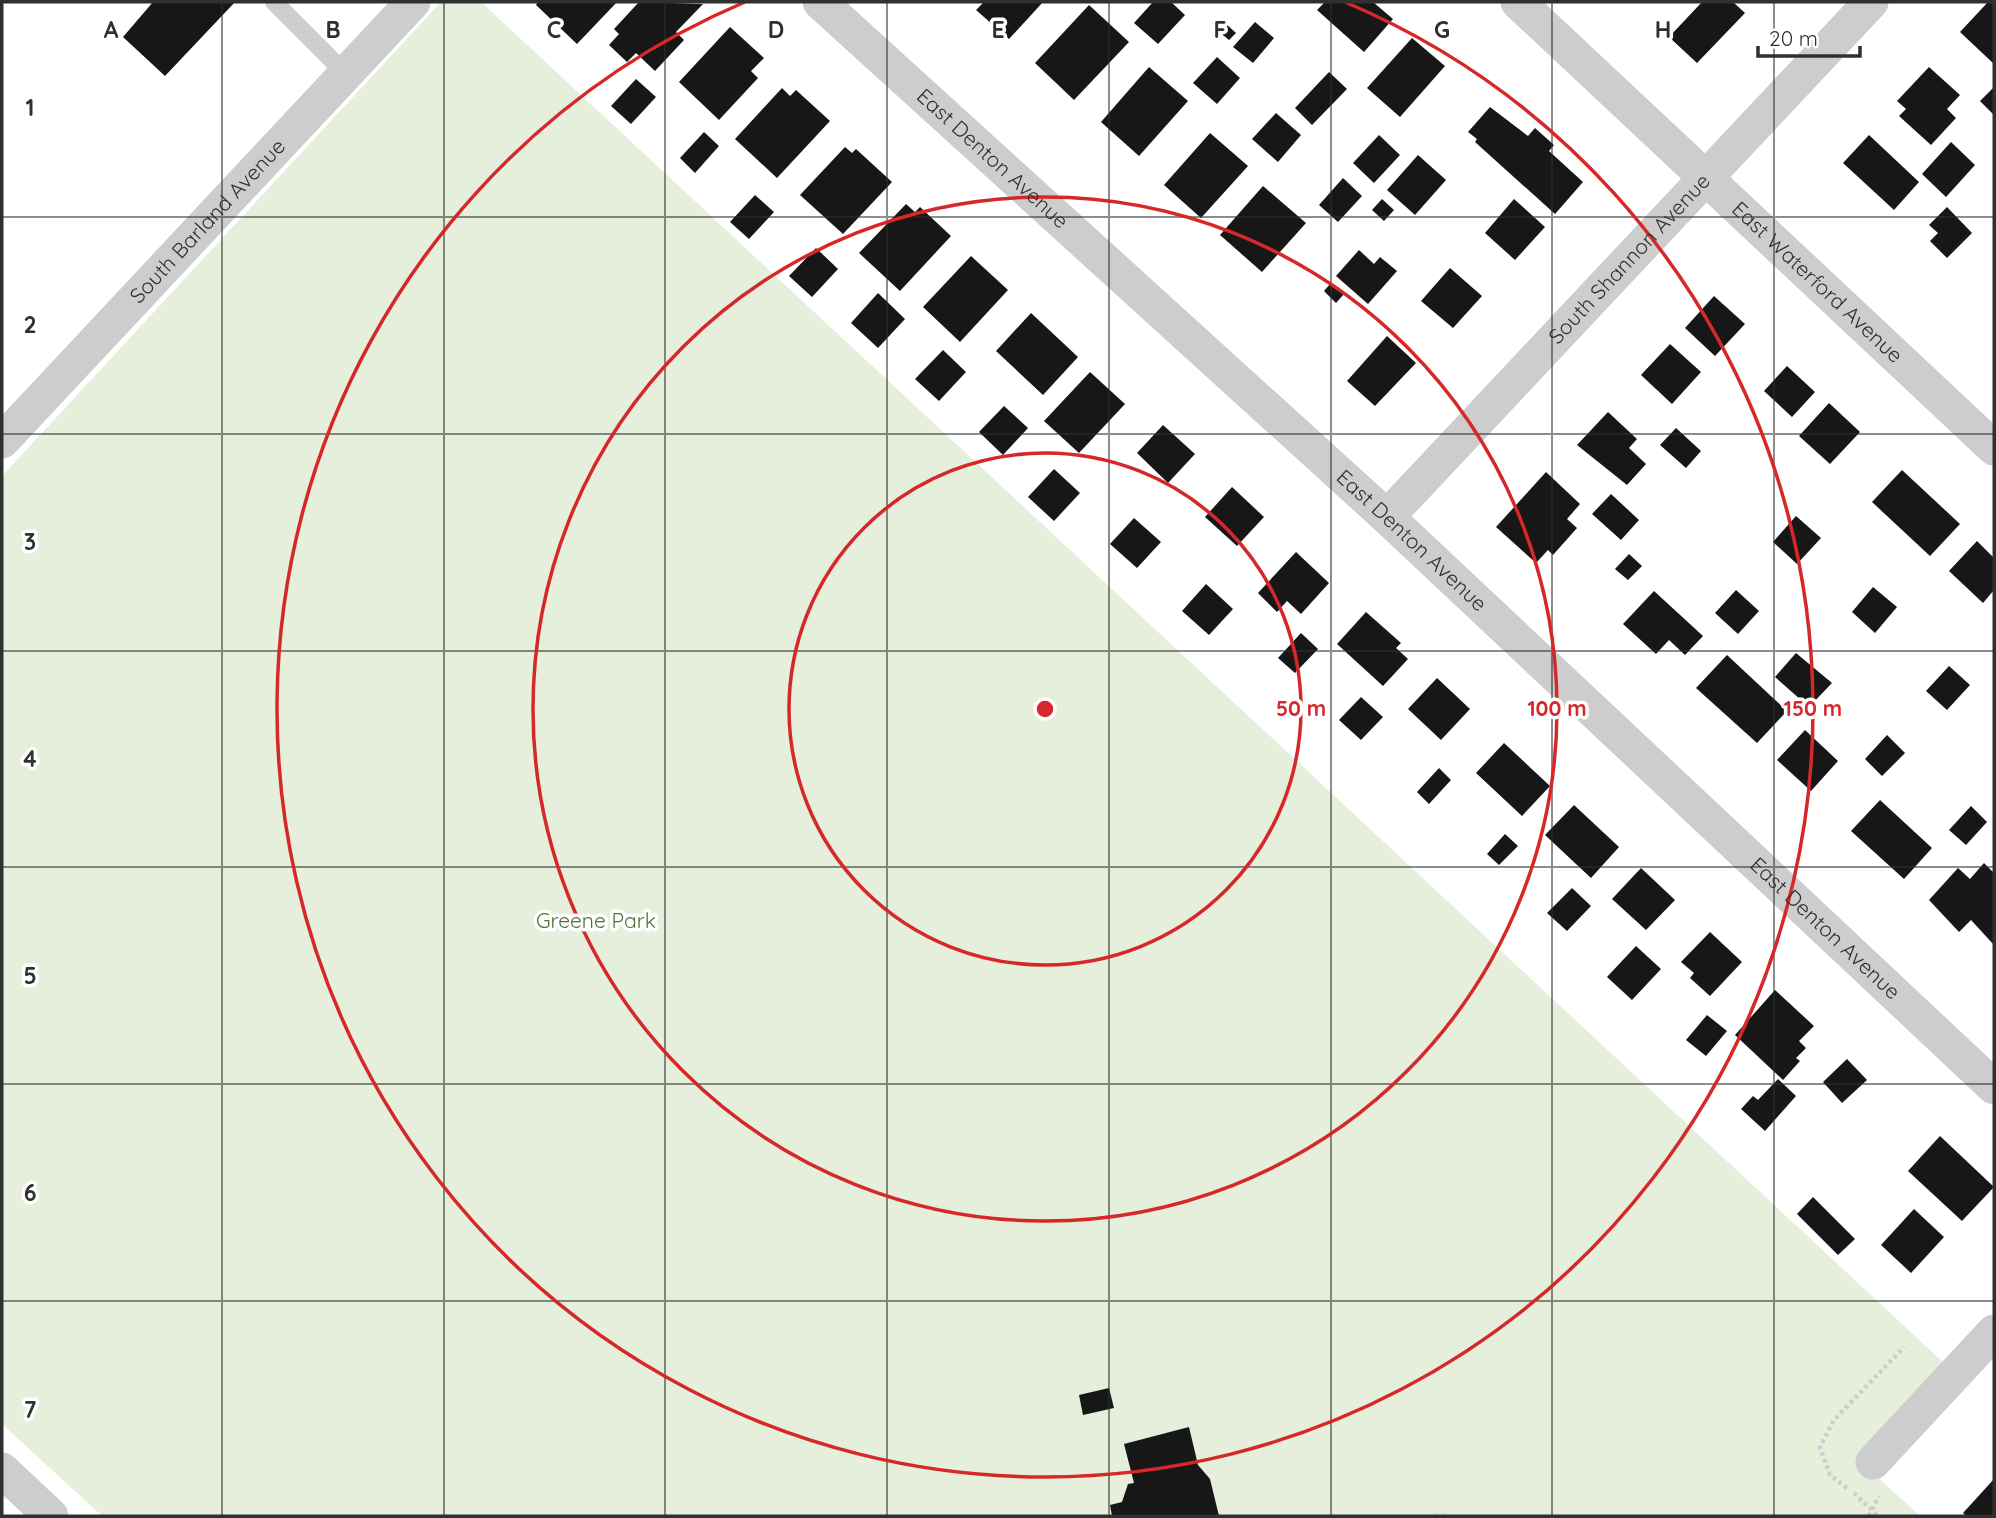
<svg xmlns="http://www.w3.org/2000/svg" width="1996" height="1518" viewBox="0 0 1996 1518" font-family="Quicksand,sans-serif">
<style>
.green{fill:#e6eedc}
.building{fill:#171717}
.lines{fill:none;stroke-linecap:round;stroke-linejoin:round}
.path{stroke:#cdcdcd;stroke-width:4.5;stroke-dasharray:3.5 3.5;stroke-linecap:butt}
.service{stroke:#cdcdcd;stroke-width:18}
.minor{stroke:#cdcdcd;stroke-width:35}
.grid{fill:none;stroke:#303030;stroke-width:2;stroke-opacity:0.55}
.ring{fill:none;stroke:#d62828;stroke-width:3.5}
.labels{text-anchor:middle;stroke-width:7;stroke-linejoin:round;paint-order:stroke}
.street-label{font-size:21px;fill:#303030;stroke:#fff}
.park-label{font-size:21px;fill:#527038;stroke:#fff}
.grid-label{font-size:23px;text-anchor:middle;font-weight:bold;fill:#303030;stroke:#fff;stroke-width:7;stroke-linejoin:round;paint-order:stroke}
.centre{fill:#d62828;stroke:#fff;stroke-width:3.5}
.ring-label{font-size:21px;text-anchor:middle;font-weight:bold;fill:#d62828;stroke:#fff;stroke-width:7;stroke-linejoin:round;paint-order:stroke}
</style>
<rect width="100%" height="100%" fill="#fff"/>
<!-- green -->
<path class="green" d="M441 2H481L1959 1377 1871 1471 1920 1516H102L2 1424V476Z"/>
<!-- building -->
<path class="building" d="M153 2H235L165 76 123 37Z
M538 2H617L577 44 536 5Z
M639 2 703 4 676 32 684 40 655 71 636 53 627 62 609 45 619 34 614 29Z
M984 2H1043L1009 39 976 10Z
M1153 2H1171L1185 15 1158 44 1134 23Z
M1325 2H1373L1393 19 1364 52 1317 10Z
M1702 2H1733L1745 13 1697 63 1669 37Z
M1988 2 1994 4V64L1960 32Z
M1089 5 1129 42 1074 100 1035 63Z
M1255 22 1274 38 1253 63 1233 47Z
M1225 23 1236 33 1229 40 1218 31Z
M730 27 764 58 751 71 758 78 719 120 679 82Z
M1412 38 1445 66 1400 117 1367 88Z
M1217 57 1240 78 1217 104 1193 83Z
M1149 67 1188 101 1139 156 1101 122Z
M1929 67 1960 95 1947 109 1956 118 1931 145 1899 116 1906 109 1897 101Z
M1329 72 1347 89 1312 125 1295 108Z
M636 79 656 97 631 124 611 106Z
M1994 87V115L1980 101Z
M782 88 790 96 796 90 830 121 777 178 735 139Z
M1490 107 1528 136 1535 128 1554 145 1549 151 1583 182 1555 214 1475 142 1477 139 1468 132Z
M1276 113 1301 135 1278 162 1252 139Z
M704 132 719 146 695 173 680 158Z
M1210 133 1248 166 1201 218 1164 185Z
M1379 135 1400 155 1374 183 1353 163Z
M1869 135 1919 182 1894 210 1843 163Z
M1951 142 1975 165 1946 197 1922 174Z
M845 147 852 153 856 149 892 182 843 234 800 195Z
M1418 155 1446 180 1415 215 1387 190Z
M1343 178 1362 196 1338 222 1319 205Z
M1263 186 1306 223 1262 272 1220 235Z
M755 195 774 212 749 239 730 222Z
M1382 199 1394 210 1384 221 1372 210Z
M1514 199 1545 227 1515 260 1485 233Z
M906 204 915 212 920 207 951 236 900 291 859 253Z
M1947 207 1972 233 1947 258 1930 241 1938 233 1929 225Z
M816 248 838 269 812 297 789 276Z
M1359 250 1374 264 1380 257 1397 271 1368 304 1336 276Z
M971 256 1008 290 960 342 923 307Z
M1450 268 1482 296 1453 328 1421 301Z
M1331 283 1344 294 1336 303 1324 291Z
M878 293 905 319 878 348 851 323Z
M1714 296 1745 324 1715 356 1685 328Z
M1031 313 1078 357 1043 395 996 351Z
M1387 336 1416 363 1375 406 1347 381Z
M1670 344 1701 372 1672 404 1641 375Z
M943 350 966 372 939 401 915 379Z
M1787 366 1815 392 1792 417 1764 391Z
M1090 372 1125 404 1079 453 1044 421Z
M1829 403 1860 432 1830 464 1799 436Z
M1004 406 1028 428 1003 455 979 432Z
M1608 412 1637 439 1629 448 1646 464 1627 485 1577 445Z
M1163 425 1195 454 1168 483 1137 453Z
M1676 428 1701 451 1686 468 1660 445Z
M1054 469 1080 493 1054 521 1028 497Z
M1902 470 1960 524 1930 556 1872 502Z
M1546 472 1580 504 1567 519 1577 528 1553 555 1548 550 1536 563 1496 527Z
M1232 487 1264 517 1237 546 1205 517Z
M1611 494 1639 520 1621 540 1592 514Z
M1796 516 1821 538 1797 564 1773 542Z
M1134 518 1161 542 1137 568 1110 544Z
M1977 541 1994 558V590L1983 603 1949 571Z
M1296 552 1329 583 1301 614 1287 601 1277 612 1258 593Z
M1629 554 1642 566 1628 580 1615 569Z
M1206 584 1233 609 1209 635 1182 611Z
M1873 587 1897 607 1875 633 1852 612Z
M1736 590 1759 611 1738 634 1715 613Z
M1654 591 1703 636 1685 655 1669 640 1656 654 1623 624Z
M1366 612 1401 643 1396 648 1408 659 1383 686 1337 644Z
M1301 633 1318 649 1295 673 1278 658Z
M1796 653 1832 683 1809 707 1775 677Z
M1727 655 1787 711 1757 743 1696 688Z
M1949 666 1970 685 1947 710 1926 691Z
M1437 678 1470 709 1441 740 1408 709Z
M1361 697 1383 717 1361 740 1339 720Z
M1805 730 1838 761 1811 791 1777 760Z
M1887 735 1905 753 1882 776 1865 759Z
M1504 743 1550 786 1522 816 1476 773Z
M1439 768 1451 780 1429 804 1417 792Z
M1880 800 1932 848 1904 879 1851 831Z
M1574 805 1619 847 1591 878 1545 835Z
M1971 806 1987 822 1966 845 1949 830Z
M1505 834 1518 846 1499 865 1487 854Z
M1984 863 1994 873V945L1971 920 1959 932 1929 900 1958 868 1970 879Z
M1641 868 1675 900 1646 930 1612 899Z
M1572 888 1591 906 1567 931 1547 913Z
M1710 932 1742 962 1710 996 1690 978 1694 973 1681 962Z
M1636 946 1661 969 1632 1000 1607 977Z
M1775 990 1814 1026 1799 1041 1806 1048 1796 1058 1800 1061 1783 1080 1735 1035Z
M1707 1015 1727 1031 1706 1056 1686 1040Z
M1847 1059 1867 1080 1842 1103 1823 1082Z
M1778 1079 1796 1096 1765 1131 1741 1109 1753 1096 1758 1100Z
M1940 1136 1994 1187 1962 1221 1908 1171Z
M1813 1197 1855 1239 1838 1255 1797 1214Z
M1914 1209 1944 1237 1911 1273 1881 1245Z
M1109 1388 1114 1408 1083 1415 1079 1395Z
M1189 1427 1198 1465 1210 1479 1219 1516H1112L1110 1505 1122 1502 1128 1484 1134 1483 1124 1444Z
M1994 1479V1516H1966L1963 1513Z"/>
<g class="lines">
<!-- path -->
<path class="path" d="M1847 1488 1830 1475 1820 1447 1834 1420 1904 1347
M1854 1493 1878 1516
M1435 1516H1446
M1869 1516 1879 1496"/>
<!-- service -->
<path class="service" d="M274 2 346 74"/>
<!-- minor -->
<g class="minor">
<path id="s1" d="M820 2 1387 517 1994 1087"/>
<path id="s2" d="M1518 2 1994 448"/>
<path id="s3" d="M2 441 413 2"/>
<path id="s4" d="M1387 517 1871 2"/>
<path d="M1873 1462 1994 1332"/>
<path d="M2 1470 51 1516"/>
</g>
</g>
<!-- grid -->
<path class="grid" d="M222 2V1516M444 2V1516M665 2V1516M887 2V1516M1109 2V1516M1331 2V1516M1552 2V1516M1774 2V1516M2 217H1994M2 434H1994M2 651H1994M2 867H1994M2 1084H1994M2 1301H1994"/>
<!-- distance rings -->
<g class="ring">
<circle cx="1045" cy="709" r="256"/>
<circle cx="1045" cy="709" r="512"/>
<path d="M1345 2A768 768 0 1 1 745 2"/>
</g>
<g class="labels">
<!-- street labels -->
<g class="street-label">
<text dy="7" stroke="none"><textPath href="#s1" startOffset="233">East Denton Avenue</textPath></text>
<text dy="7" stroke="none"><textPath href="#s3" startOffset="301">South Barland Avenue</textPath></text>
<text dy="7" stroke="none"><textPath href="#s4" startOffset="354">South Shannon Avenue</textPath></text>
<text dy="7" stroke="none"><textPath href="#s2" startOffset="410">East Waterford Avenue</textPath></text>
<text dy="7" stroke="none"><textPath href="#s1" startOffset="800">East Denton Avenue</textPath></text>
<text dy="7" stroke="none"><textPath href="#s1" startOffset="1367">East Denton Avenue</textPath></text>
</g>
<!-- park labels -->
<g class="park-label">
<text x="596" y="928">Greene Park</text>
</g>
</g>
<g class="grid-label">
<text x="111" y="38">A</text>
<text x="333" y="38">B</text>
<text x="554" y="38">C</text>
<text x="776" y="38">D</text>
<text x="998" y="38">E</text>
<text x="1220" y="38">F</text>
<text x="1442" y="38">G</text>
<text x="1663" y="38">H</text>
<text x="30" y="116">1</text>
<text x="30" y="333">2</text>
<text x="30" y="550">3</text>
<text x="30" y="767">4</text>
<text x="30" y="984">5</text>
<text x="30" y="1201">6</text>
<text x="30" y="1418">7</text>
</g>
<circle cx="1045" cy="709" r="10" class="centre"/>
<g class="ring-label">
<text x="1301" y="716">50 m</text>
<text x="1557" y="716">100 m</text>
<text x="1813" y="716">150 m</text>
</g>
<!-- border -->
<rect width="1996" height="1518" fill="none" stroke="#303030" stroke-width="7"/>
<!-- scale -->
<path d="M1758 46v10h102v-10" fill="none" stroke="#303030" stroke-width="3.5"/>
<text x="1769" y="46" font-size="21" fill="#303030" stroke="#ffffff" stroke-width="5" paint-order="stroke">20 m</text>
</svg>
